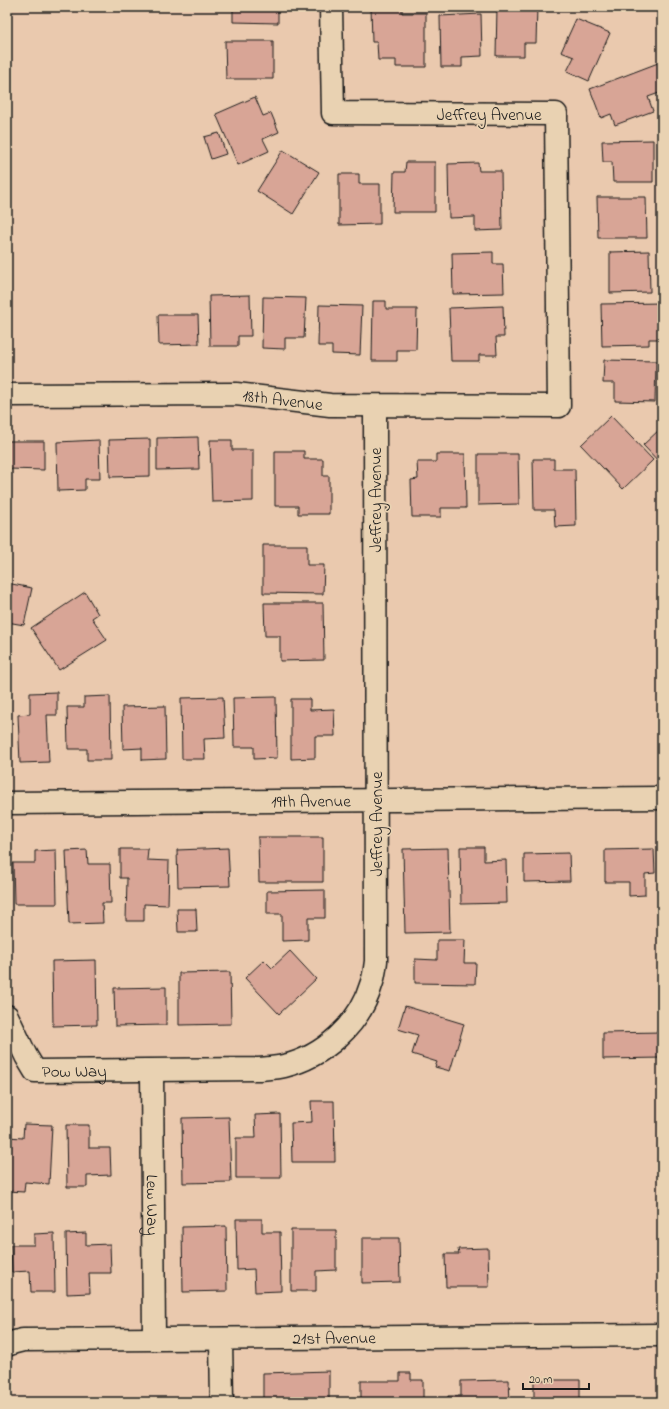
<svg xmlns="http://www.w3.org/2000/svg" width="669" height="1409" viewBox="0 0 669 1409" font-family="'Indie Flower',sans-serif">
<style>
.building{fill:#d8a596;stroke:#1c1c1c}
.lines{fill:none;stroke-linecap:round;stroke-linejoin:round}
.minor-casing{stroke:#1c1c1c;stroke-width:25}
.minor{stroke:#e9d2b2;stroke-width:22}
.labels{text-anchor:middle;stroke-width:3.5;stroke-linejoin:round;paint-order:stroke}
.street-label{font-size:17px;fill:#1c1c1c;stroke:#e9d2b2}
</style>
<rect width="100%" height="100%" fill="#eac9ae"/>
<filter id="ink" filterUnits="userSpaceOnUse"><feTurbulence type="fractalNoise" baseFrequency=".025" numOctaves="2"/><feDisplacementMap in="SourceGraphic" scale="8" xChannelSelector="R" yChannelSelector="G"/><feConvolveMatrix kernelMatrix="1 2 1 2 8 2 1 2 1" color-interpolation-filters="sRGB"/></filter>
<g filter="url(#ink)">
<!-- building -->
<path class="building" d="M233 7H278V23L233 22Z
M371 7H402V13H426V67H396V60H378L377 42H372Z
M497 7H537L536 43H524V56H496Z
M481 14 482 56 462 57V67H441L440 16Z
M576 19 610 33 589 81 567 71 574 57 561 52Z
M225 41H273V79H226Z
M658 63 662 75V92L648 97 653 111 615 125 611 114 601 118 590 89Z
M255 97 263 116 271 113 279 132 263 139 269 151 238 165 216 114Z
M219 133 226 154 211 159 204 137Z
M653 140V182H613L612 162H603L602 141Z
M283 150 319 172 293 214 257 191Z
M406 162H435V212H393L394 172H405Z
M478 163 479 171H501L502 230 475 231V217L449 218 448 164Z
M339 174H359V184H380V224L339 225Z
M597 197H646L647 238H598Z
M649 251 650 292 610 293V252Z
M493 252V264H503L504 293 453 294 452 253Z
M250 295 251 336H238V346H210L209 296Z
M263 297 306 298 304 338H285V349L262 348Z
M373 301H386V309H417L416 350H397V361H372Z
M662 303V339H649V345L602 346 601 304Z
M319 305 362 306 360 355 332 354V346H318Z
M503 306 504 337H496L497 355H479V361H451L449 308Z
M158 315H198L199 344 159 345Z
M604 360 656 361 655 402 615 401V383H603Z
M611 416 653 460 623 489 581 445Z
M660 429 662 431V465L643 445Z
M198 437 199 469 157 470V438Z
M150 439V476L110 477 109 440Z
M99 440 100 479H85V490L58 491 57 442Z
M210 440H232V450H253V501L212 502Z
M9 441H44V470L9 469Z
M275 451H304V459H323V476H329V514H298V506H275Z
M436 454H465L466 508H441V517H412L411 480 418 479 417 462H436Z
M478 454H518L519 504 478 505Z
M533 459H554V469H575L576 526 555 527 554 510H534Z
M263 545H307V565H324L323 594 263 593Z
M7 583 32 588 24 625 7 622Z
M85 592 98 614 92 618 107 640 59 670 31 628Z
M264 603H323L324 660 280 661V636H265Z
M57 692V715H47L49 762 20 763 18 715 30 714V693Z
M110 696 111 760H87V749H68L67 707H84V697Z
M223 697 225 738 204 739 205 759H182L181 698Z
M276 697 277 758 254 759V747H234L233 698Z
M291 699H310V710L334 709 335 736H315V758L291 759Z
M165 706 166 759 142 760V748L123 749 122 707Z
M258 837H323V882H259Z
M460 847H484V861L506 860 507 903 461 904Z
M228 848 230 886 178 887 177 850Z
M448 848 450 932 405 933 403 849Z
M120 849H148L147 860 169 861 168 905 144 904V921H126L127 878H120Z
M654 849 655 873 645 874V895L629 896V882H605V850Z
M56 850 57 904H14L13 863H35V851Z
M87 850 88 864H110L111 903H102L103 923 69 924 66 851Z
M569 853 570 881 524 882V854Z
M325 890V918H308V940L282 941V914H267V891Z
M177 909H196L197 932H178Z
M437 940H465L464 963H476L475 984 415 983V959L437 960Z
M290 951 316 979 279 1014 245 978 264 960 272 968Z
M96 960 97 1025 53 1026 52 961Z
M230 972 231 1024 179 1025V973Z
M166 987V1025L115 1026 114 988Z
M405 1006 464 1024 450 1071 435 1067 437 1062 412 1054 418 1035 398 1029Z
M662 1032V1058L603 1059V1033Z
M311 1101H334L335 1162H292L291 1123 312 1122Z
M280 1114 281 1178H236V1138H256L255 1115Z
M229 1117 231 1182 183 1183 182 1118Z
M24 1124 52 1125 49 1184 25 1182 24 1192 7 1191V1137L23 1138Z
M66 1125H89V1148H110L111 1175 87 1176V1187H67Z
M236 1219H262V1232H280L281 1291 255 1292 254 1269 237 1270Z
M226 1226 227 1291 183 1292 182 1227Z
M291 1230H336V1270L316 1271V1291H291Z
M54 1233 55 1292H31L30 1271 12 1272 11 1245H34V1234Z
M86 1233V1245L110 1244 111 1273H89L90 1293 67 1294 66 1234Z
M362 1238H399L400 1282 362 1283Z
M488 1248 489 1287H446L445 1254H459L458 1249Z
M329 1371V1402H263V1373Z
M400 1373H411V1380H423V1402H361V1381H400Z
M509 1380 510 1402H448V1396H461V1381Z
M534 1380H580V1402H534Z"/>
<g class="lines">
<defs>
<g id="minor">
<path id="s1" d="M7 395 236 394 330 405 559 406 556 114 333 113 331 7"/>
<path id="s2" d="M7 803 662 798"/>
<path id="s3" d="M7 1016 26 1056 35 1071 259 1069C267 1068 276 1068 284 1066 323 1057 360 1024 371 985 374 978 375 969 376 961L375 406"/>
<path id="s4" d="M152 1071 154 1339"/>
<path d="M221 1339 222 1402"/>
<path id="s5" d="M7 1345 15 1342 23 1340 662 1335"/>
</g>
</defs>
<!-- minor casing -->
<use href="#minor" class="minor-casing"/>
<!-- minor -->
<use href="#minor" class="minor"/>
</g>
</g>
<g class="labels">
<!-- street labels -->
<g class="street-label">
<text x="489" y="120">Jeffrey Avenue</text>
<text dy="6" stroke="none"><textPath href="#s1" startOffset="276">18th Avenue</textPath></text>
<text transform="translate(375 500) rotate(-90)" y="6">Jeffrey Avenue</text>
<text dy="6" stroke="none"><textPath href="#s2" startOffset="304">19th Avenue</textPath></text>
<text transform="translate(376 824) rotate(-90)" y="6">Jeffrey Avenue</text>
<text dy="6" stroke="none"><textPath href="#s3" startOffset="101">Pow Way</textPath></text>
<text dy="6" stroke="none"><textPath href="#s4" startOffset="134">Lew Way</textPath></text>
<text dy="6" stroke="none"><textPath href="#s5" startOffset="328">21st Avenue</textPath></text>
</g>
</g>
<!-- margin -->
<rect width="669" height="1409" fill="none" stroke="#e9d2b2" stroke-width="24"/>
<rect x="12" y="12" width="645" height="1385" fill="none" stroke="#1c1c1c" stroke-width="1.5" filter="url(#ink)"/>
<!-- scale -->
<path d="M523 1383v6h66v-6" fill="none" stroke="#1c1c1c" stroke-width="2"/>
<text x="529" y="1383" font-size="12" fill="#1c1c1c" stroke="#e9d2b2" stroke-width="3" paint-order="stroke">20 m</text>
</svg>
